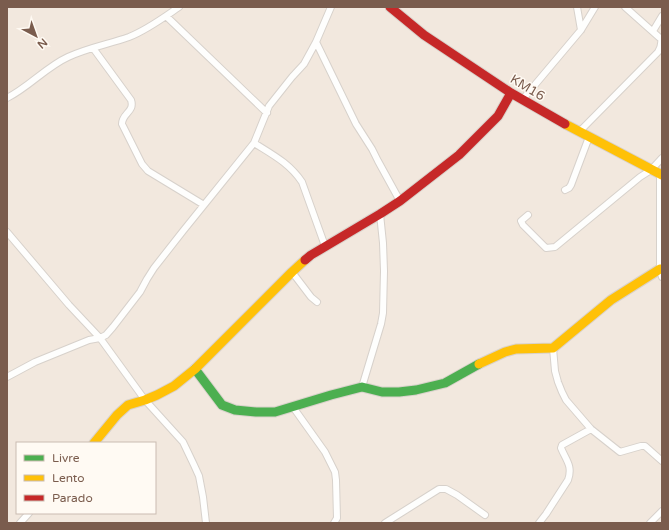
<svg xmlns="http://www.w3.org/2000/svg" width="669" height="530" viewBox="0 0 669 530" font-family="'Varela Round',sans-serif">
<style>
.residential{fill:#f2e8de;fill-rule:evenodd}
.lines{fill:none;stroke-linecap:round;stroke-linejoin:round}
.street-casing{stroke:#d7d1cb;stroke-width:8}
.fast-casing{stroke:#d9d2cb;stroke-width:11}
.slow-casing{stroke:#d9d2cb;stroke-width:11}
.jam-casing{stroke:#d9d2cb;stroke-width:11}
.street{stroke:#fefefd;stroke-width:6}
.fast{stroke:#4caf50;stroke-width:9}
.slow{stroke:#ffc107;stroke-width:9}
.jam{stroke:#c62828;stroke-width:9}
.labels{text-anchor:middle;stroke-width:3;stroke-linejoin:round;paint-order:stroke}
.street-label{font-size:13px;fill:#7a5c4d;stroke:#fffaf3}
</style>
<rect width="100%" height="100%" fill="#f9f5f0"/>
<!-- residential -->
<path class="residential" d="M7 7H662V523H7ZM17 443H155V513H17Z"/>
<g class="lines">
<defs>
<path id="street" d="M577 7 581 30
M166 16 267 113
M653 31 662 16
M316 42 356 124 372 149 378 161 400 201
M93 48 131 100C135 112 122 113 122 124L142 164 148 171 204 205
M7 98C29 87 46 67 68 57 87 48 109 44 129 37 147 30 163 18 179 7
M523 99 581 30 595 7
M579 132 658 52C661 47 662 44 661 39L625 7
M254 143C273 155 289 163 302 182L325 246
M660 174V269L662 277
M565 190 569 188 571 185 589 137
M528 215 521 221 523 225 546 248 555 247 640 177 651 170 662 158
M7 232 69 305 100 338 145 400 183 442 194 465 199 476 203 497 206 523
M292 272 311 297 317 302
M553 348 555 371 558 382 562 392 566 400 591 429 620 452 641 446H645L662 461
M7 377 35 362 89 340 100 338 106 335 113 327 140 292 147 279 154 268 183 231 254 143 269 106 292 77 304 64 316 42 331 7
M362 387 381 324 383 313 384 271 383 243 380 214
M293 407 325 452 335 472 336 480 337 518 334 523
M20 523 29 513
M385 523 439 489H446L457 495 485 515
M539 523 546 514 568 480C573 466 566 460 561 448L562 445 591 429
M650 523 662 511"/>
<path id="fast" d="M195 369 222 405 235 410 256 412H275L331 395 362 387 382 392H399L416 390 445 383 479 364"/>
<path id="slow" d="M565 124 662 175
M479 364 505 352 516 349 553 348 611 300 660 269
M94 443 117 415 128 405 145 400 157 395 174 386 195 369 292 272 305 260"/>
<path id="jam" d="M390 7 424 35 511 93 565 124
M305 260 311 255 380 214 400 201 459 155 498 116 511 93"/>
</defs>
<!-- street casing -->
<use href="#street" class="street-casing"/>
<!-- fast casing -->
<use href="#fast" class="fast-casing"/>
<!-- slow casing -->
<use href="#slow" class="slow-casing"/>
<!-- jam casing -->
<use href="#jam" class="jam-casing"/>
<!-- street -->
<use href="#street" class="street"/>
<!-- fast -->
<use href="#fast" class="fast"/>
<!-- slow -->
<use href="#slow" class="slow"/>
<!-- jam -->
<use href="#jam" class="jam"/>
</g>
<g class="labels">
<!-- street labels -->
<g class="street-label">
<text transform="translate(528 87) rotate(31)" y="5">KM16</text>
</g>
</g>
<!-- border -->
<rect width="669" height="530" fill="none" stroke="#7a5c4d" stroke-width="16"/>
<!-- legend -->
<rect x="16" y="442" width="140" height="72" fill="#fffaf3" stroke="#cabbb1"/>
<rect x="24" y="455" width="20" height="6" fill="#4caf50" stroke="#cabbb1"/>
<text x="52" y="462" font-size="12" fill="#7a5c4d">Livre</text>
<rect x="24" y="475" width="20" height="6" fill="#ffc107" stroke="#cabbb1"/>
<text x="52" y="482" font-size="12" fill="#7a5c4d">Lento</text>
<rect x="24" y="495" width="20" height="6" fill="#c62828" stroke="#cabbb1"/>
<text x="52" y="502" font-size="12" fill="#7a5c4d">Parado</text>
<!-- north arrow -->
<g transform="translate(36 36) rotate(139)" stroke="#fffaf3" stroke-width="3" paint-order="stroke">
<path d="M0-3L7 15L0 10L-7 15Z" fill="#7a5c4d"/>
<text y="-6" font-size="11" font-weight="bold" text-anchor="middle" fill="#7a5c4d">N</text>
</g>
</svg>
